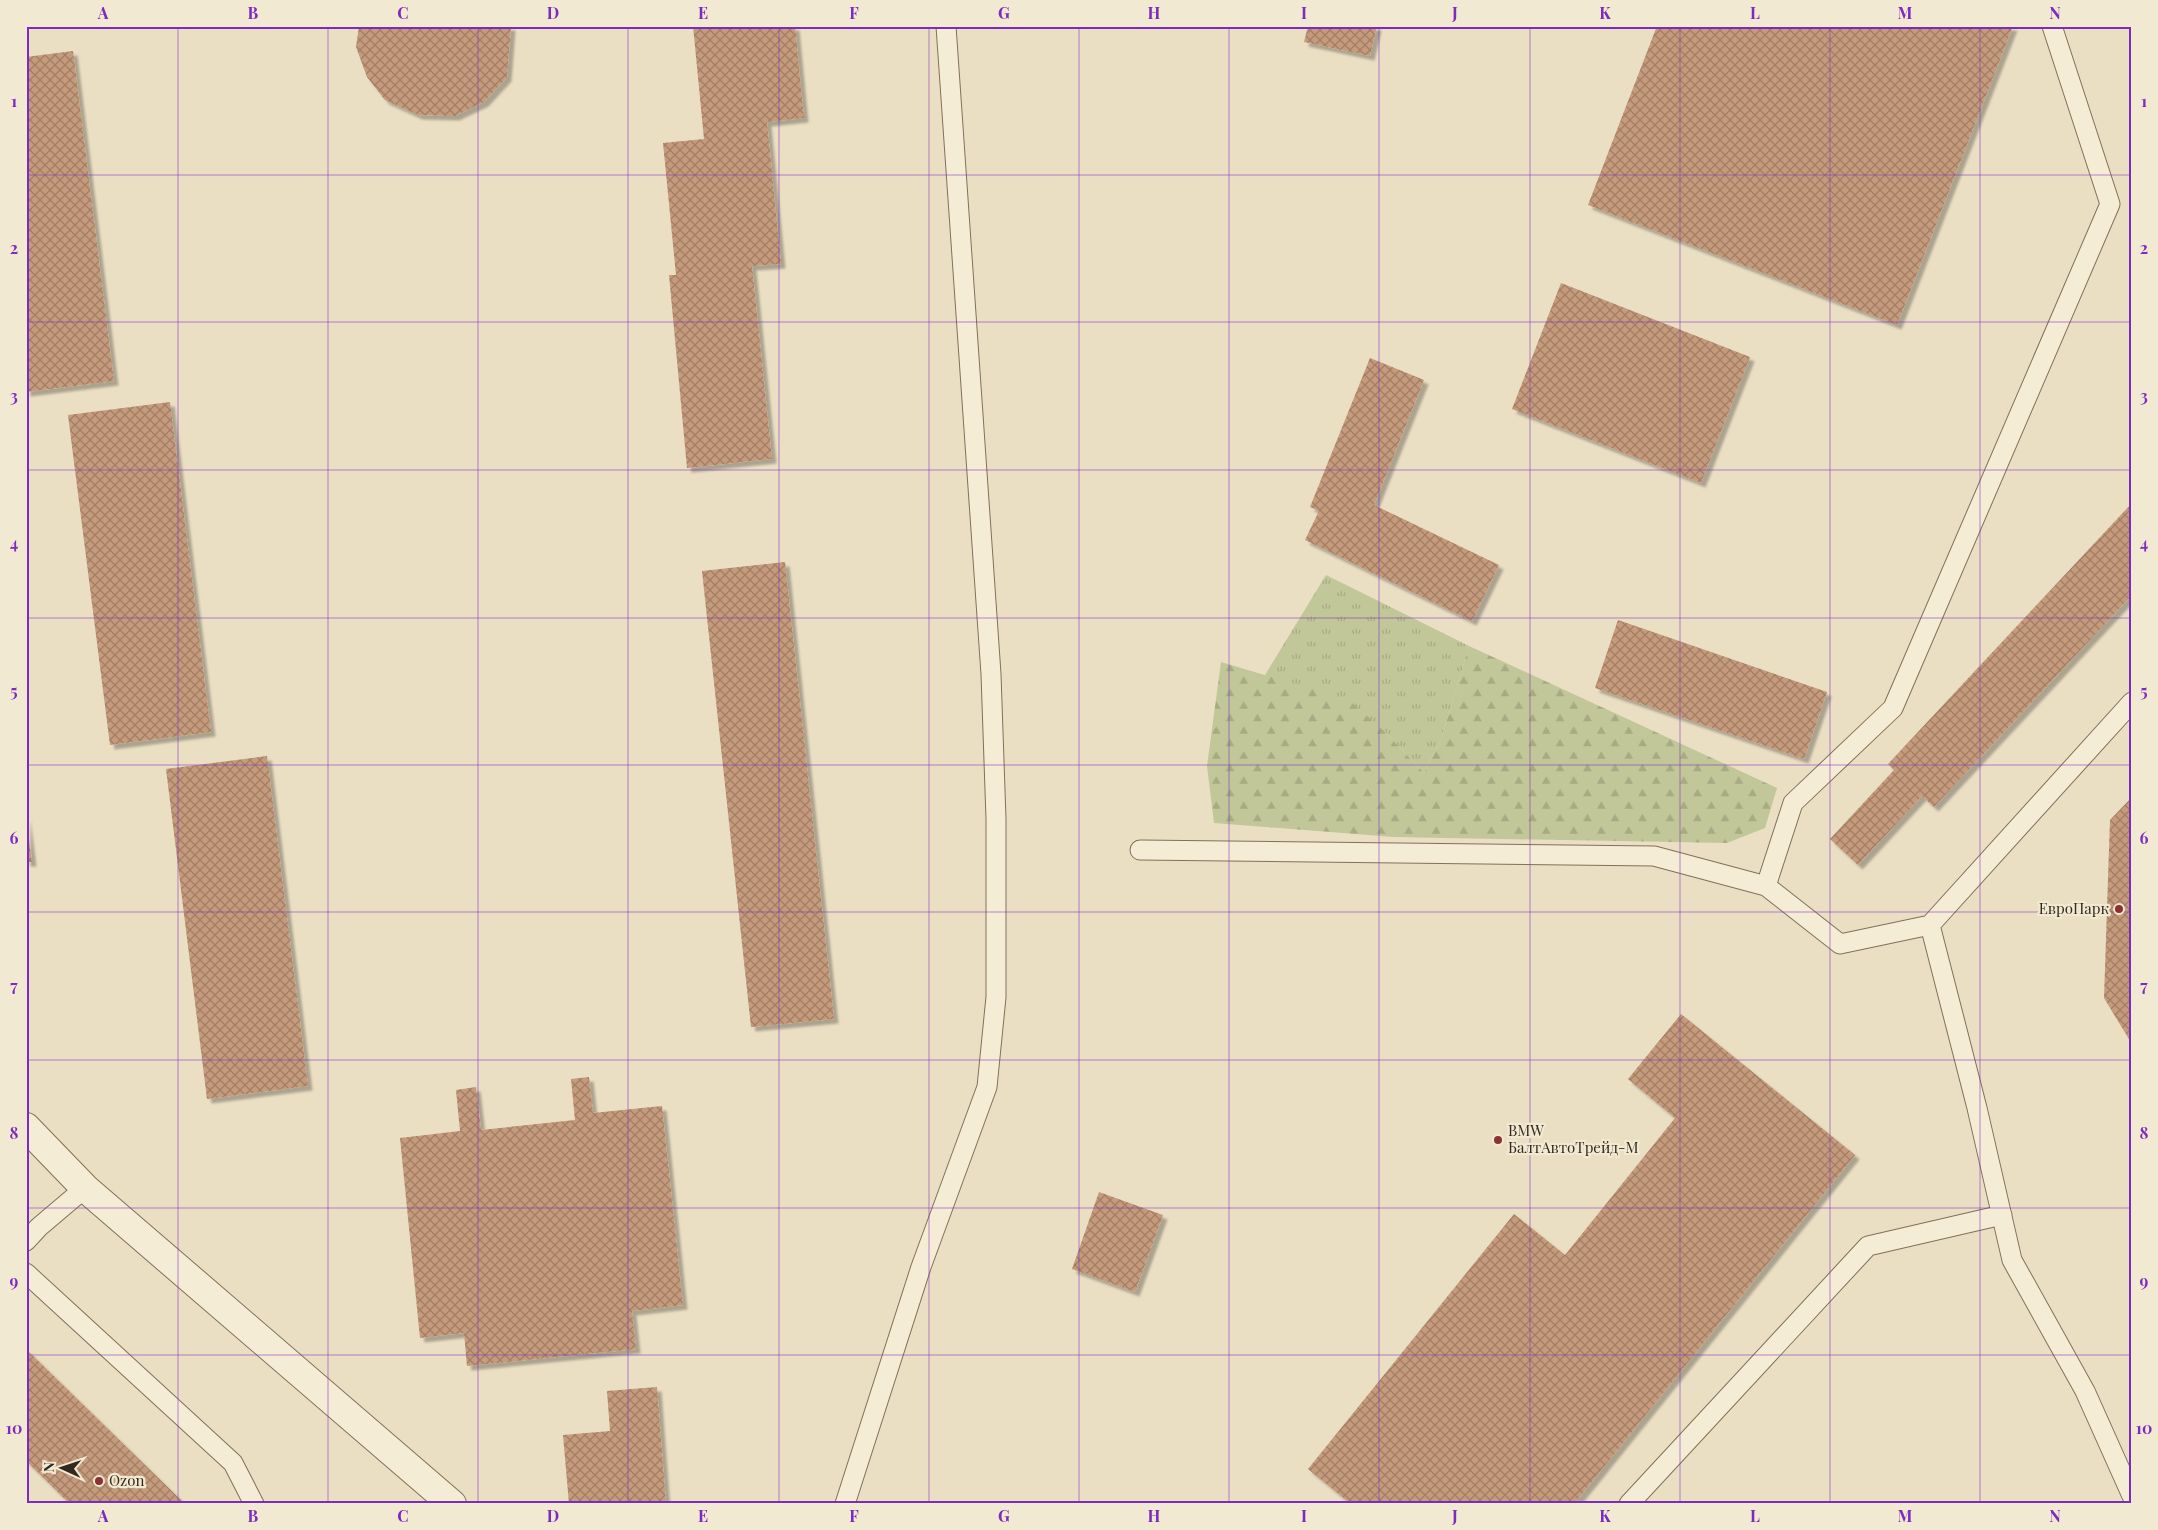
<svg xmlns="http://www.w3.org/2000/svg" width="2158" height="1530" viewBox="0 0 2158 1530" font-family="'Playfair Display',serif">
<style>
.grass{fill:url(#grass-tufts)}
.forest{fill:url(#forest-firs)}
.building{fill:url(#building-cross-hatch);filter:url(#shadow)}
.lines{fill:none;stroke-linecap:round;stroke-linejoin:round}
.service-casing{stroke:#82705b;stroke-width:21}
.minor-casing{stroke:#82705b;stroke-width:30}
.service{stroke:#f5ecd5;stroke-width:19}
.minor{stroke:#f5ecd5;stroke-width:28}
.grid{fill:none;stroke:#7b2cbf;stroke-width:1;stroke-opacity:0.55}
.poi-dot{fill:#8c3131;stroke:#f2e9d2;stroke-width:2}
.labels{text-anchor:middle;stroke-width:4.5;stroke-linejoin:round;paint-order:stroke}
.poi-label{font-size:15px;fill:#33291e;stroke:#f2e9d2;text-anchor:start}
.neatline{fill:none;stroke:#7b2cbf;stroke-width:2}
.grid-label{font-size:16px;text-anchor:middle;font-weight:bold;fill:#7b2cbf}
</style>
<defs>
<pattern id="grass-tufts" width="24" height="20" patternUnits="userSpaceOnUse" patternTransform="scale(1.25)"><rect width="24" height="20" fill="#c1c798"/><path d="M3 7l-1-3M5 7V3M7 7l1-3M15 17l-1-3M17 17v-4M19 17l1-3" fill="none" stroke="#a6ab83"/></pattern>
<pattern id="forest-firs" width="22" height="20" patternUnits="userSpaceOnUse" patternTransform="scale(1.25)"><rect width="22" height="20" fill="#c1c798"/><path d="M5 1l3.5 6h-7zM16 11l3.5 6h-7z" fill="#a6ab83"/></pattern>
<pattern id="building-cross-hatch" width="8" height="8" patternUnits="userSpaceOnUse" patternTransform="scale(1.25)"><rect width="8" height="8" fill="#c59b7c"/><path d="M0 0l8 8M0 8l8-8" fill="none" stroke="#a17e65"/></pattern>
<filter id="shadow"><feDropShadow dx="4.5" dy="4.5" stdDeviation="1" flood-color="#0004"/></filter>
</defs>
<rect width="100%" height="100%" fill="#eadec3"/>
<!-- grass -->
<path class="grass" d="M1326 575 1469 646 1441 740 1424 773 1386 733 1265 675Z"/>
<!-- forest -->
<path class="forest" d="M1469 646 1777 788 1765 828 1727 843 1394 837 1214 823 1207 766 1221 662 1349 700 1386 733 1424 773 1441 740Z"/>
<!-- building -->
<path class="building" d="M359 26H511L507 77 484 102 455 116 418 115 385 100 367 77 356 47Z
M693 26H795L804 118 767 122 781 264 752 266 772 459 687 468 669 275H676L663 143 704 139Z
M1308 26H1377L1370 56 1304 42Z
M1657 26H2013L1897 325 1588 205Z
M73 51 114 381 26 392V57Z
M1561 283 1750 357 1701 483 1512 409Z
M1370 358 1424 380 1374 505 1499 565 1472 621 1305 540 1319 511 1310 507Z
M170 402 211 732 110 745 68 415Z
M2132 503V595L1934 807 1922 796 1858 865 1830 839 1894 770 1888 764Z
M785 562 834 1019 751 1027 702 571Z
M1618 620 1827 692 1804 759 1595 688Z
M267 756 308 1086 207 1099 166 769Z
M2132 797V1044L2104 998 2110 820Z
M26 816 32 862H26Z
M1681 1014 1855 1155 1574 1504H1351L1308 1469 1514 1214 1565 1255 1675 1118 1628 1079Z
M589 1077 593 1113 662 1106 683 1305 632 1311 636 1349 467 1366 464 1333 420 1338 400 1138 460 1131 456 1090 476 1087 481 1130 575 1120 571 1079Z
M1099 1192 1163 1215 1135 1292 1072 1269Z
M26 1349 185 1504H70L26 1461Z
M657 1387 666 1504H569L563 1435 610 1431 607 1391Z"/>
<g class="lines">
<defs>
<path id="service" d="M2052 26 2110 204 1893 708 1793 803 1766 886 1840 944 1930 925 1977 1108 2012 1260 2085 1391 2132 1496
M1140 850 1654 856 1766 886
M1930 925 2132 702
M26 1241 39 1227 85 1188
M26 1273 233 1463 254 1504
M845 1504 921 1267 987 1087 996 997V819L991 674 946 26
M1629 1504 1868 1246 2002 1215"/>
<path id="minor" d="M26 1127 85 1188 452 1504"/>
</defs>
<!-- service casing -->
<use href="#service" class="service-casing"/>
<!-- minor casing -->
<use href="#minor" class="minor-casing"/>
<!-- service -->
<use href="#service" class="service"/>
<!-- minor -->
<use href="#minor" class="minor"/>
</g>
<!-- grid -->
<path class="grid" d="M178 26V1504M328 26V1504M478 26V1504M628 26V1504M779 26V1504M929 26V1504M1079 26V1504M1229 26V1504M1379 26V1504M1530 26V1504M1680 26V1504M1830 26V1504M1980 26V1504M26 175H2132M26 322H2132M26 470H2132M26 618H2132M26 765H2132M26 912H2132M26 1060H2132M26 1208H2132M26 1355H2132"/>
<!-- markers -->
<g class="poi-dot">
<circle cx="2119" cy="909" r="5"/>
<circle cx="1498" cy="1140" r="5"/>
<circle cx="99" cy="1481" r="5"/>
</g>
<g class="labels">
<!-- poi labels -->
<g class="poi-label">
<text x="2109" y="914" text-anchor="end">ЕвроПарк</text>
<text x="1508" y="1136">BMW<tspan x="1508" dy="17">БалтАвтоТрейд-М</tspan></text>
<text x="109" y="1486">Ozon</text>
</g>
</g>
<!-- border -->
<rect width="2158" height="1530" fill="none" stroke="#f2e9d2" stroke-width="55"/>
<!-- north arrow -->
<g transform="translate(62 1468) rotate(273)" stroke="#f2e9d2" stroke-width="4" paint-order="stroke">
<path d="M0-4L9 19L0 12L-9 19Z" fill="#33291e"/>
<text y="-8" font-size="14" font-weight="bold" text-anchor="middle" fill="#33291e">N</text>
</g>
<rect x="28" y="28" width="2102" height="1474" class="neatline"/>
<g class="grid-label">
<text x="103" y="19">A</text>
<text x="253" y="19">B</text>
<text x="403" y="19">C</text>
<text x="553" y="19">D</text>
<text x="703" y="19">E</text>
<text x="854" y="19">F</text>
<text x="1004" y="19">G</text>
<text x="1154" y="19">H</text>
<text x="1304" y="19">I</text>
<text x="1455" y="19">J</text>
<text x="1605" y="19">K</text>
<text x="1755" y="19">L</text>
<text x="1905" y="19">M</text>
<text x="2055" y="19">N</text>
<text x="14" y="107">1</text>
<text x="2144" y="107">1</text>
<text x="14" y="254">2</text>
<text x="2144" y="254">2</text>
<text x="14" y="402">3</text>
<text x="2144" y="402">3</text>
<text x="14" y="549">4</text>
<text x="2144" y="549">4</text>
<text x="14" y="697">5</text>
<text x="2144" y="697">5</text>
<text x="14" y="844">6</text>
<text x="2144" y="844">6</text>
<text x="14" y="992">7</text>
<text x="2144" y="992">7</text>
<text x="14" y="1139">8</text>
<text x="2144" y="1139">8</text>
<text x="14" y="1287">9</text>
<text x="2144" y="1287">9</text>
<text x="14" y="1434">10</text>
<text x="2144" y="1434">10</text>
<text x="103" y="1522">A</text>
<text x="253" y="1522">B</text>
<text x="403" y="1522">C</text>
<text x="553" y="1522">D</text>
<text x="703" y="1522">E</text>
<text x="854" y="1522">F</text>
<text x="1004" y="1522">G</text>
<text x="1154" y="1522">H</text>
<text x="1304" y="1522">I</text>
<text x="1455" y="1522">J</text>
<text x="1605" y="1522">K</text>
<text x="1755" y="1522">L</text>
<text x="1905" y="1522">M</text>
<text x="2055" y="1522">N</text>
</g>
</svg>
